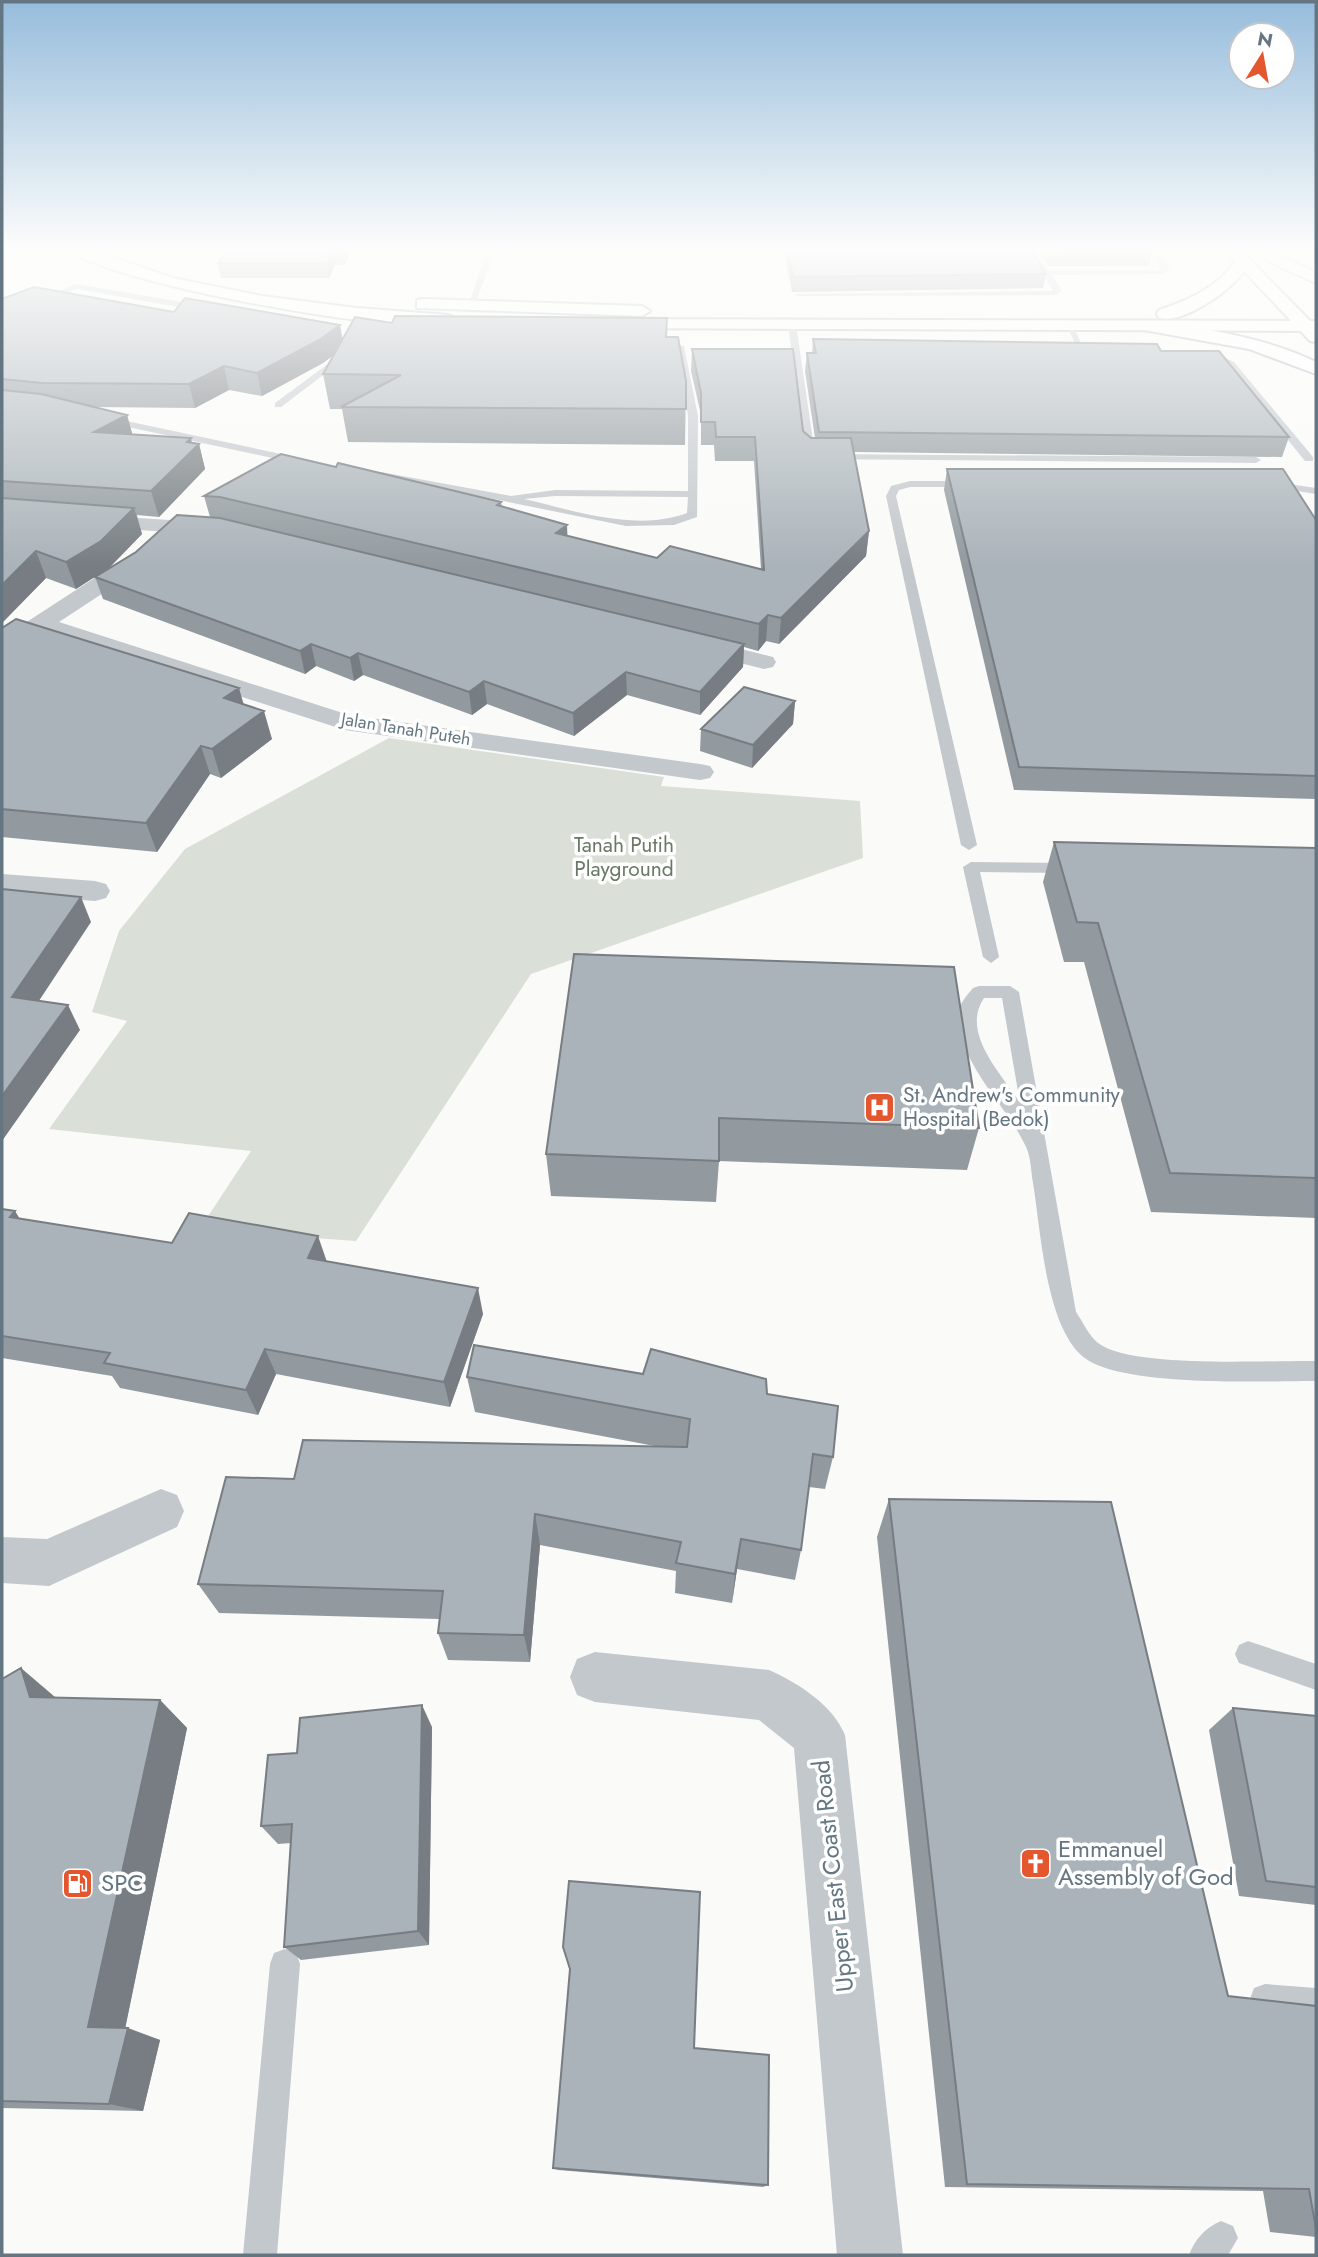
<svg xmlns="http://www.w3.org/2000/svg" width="1318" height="2257" viewBox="0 0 1318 2257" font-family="Jost,sans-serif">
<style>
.green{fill:#dadfd7}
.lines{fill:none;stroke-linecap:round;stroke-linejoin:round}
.secondary-casing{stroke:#b3babf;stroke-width:4}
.primary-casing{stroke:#b5babe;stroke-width:4}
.service{fill:#c3c8cc;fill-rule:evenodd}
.minor{fill:#c3c8cc;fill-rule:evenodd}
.secondary{fill:#fff;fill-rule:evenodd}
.primary{fill:#fff;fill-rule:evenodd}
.wall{fill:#929a9f}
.shaded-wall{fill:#777d82}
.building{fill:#aab3b9;stroke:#777d82;stroke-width:2}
.labels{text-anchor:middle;stroke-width:7;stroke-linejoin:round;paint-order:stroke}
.far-street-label{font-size:18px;fill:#657683;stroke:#fff}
.park-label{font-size:21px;fill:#687a64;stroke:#fff}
.poi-label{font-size:21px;fill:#657683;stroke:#fff;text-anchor:start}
.near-poi-label{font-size:24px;fill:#657683;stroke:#fff;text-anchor:start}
.near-street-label{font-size:24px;fill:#657683;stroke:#fff}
</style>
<rect width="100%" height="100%" fill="#fafaf8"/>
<!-- green -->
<path class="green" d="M389 738 664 777 661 786 860 801 863 858 531 974 356 1241 199 1230 251 1151 49 1129 127 1021 92 1012 119 931 185 849Z"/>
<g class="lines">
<defs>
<path id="secondary" d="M73 251H94L173 278 262 296 357 308 449 315 458 320C436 344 102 282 73 251Z
M423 299 642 306 650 311 642 316 417 308V300Z
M614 319 1316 321V331L608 328 605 324 608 320Z"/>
<path id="primary" d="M1226 251H1241L1248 258 1316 327V342L1310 341 1244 271C1230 291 1184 324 1159 318L1157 314 1159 310C1189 300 1216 288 1235 262Z
M1272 253 1316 272V283L1267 261V255Z
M1150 321C1207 329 1264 337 1316 362V374L1249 349 1144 330 1141 326 1144 322Z"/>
</defs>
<!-- secondary casing -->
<use href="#secondary" class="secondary-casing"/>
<!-- primary casing -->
<use href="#primary" class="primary-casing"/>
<!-- service -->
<path class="service" d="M487 251H495L474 307 467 309Z
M1029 251H1035L1049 271 1161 270 1150 251H1157L1170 267 1164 274 1052 275 1062 291 1055 295 798 296 794 294 1053 291Z
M76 284 206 306 210 309 206 312 77 289 2 320V315Z
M792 321 796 324 815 454 1256 457 1261 460 1256 463 809 459 804 454 788 324Z
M1066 324 1073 326 1087 356 1080 354Z
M656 343 684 346 698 416 697 517 674 525 626 526 376 475 381 472 511 496 555 490 688 491V416L676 349 653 348ZM555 496 688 497 687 513C636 532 576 511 524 499Z
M344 352 351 354 281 407H275V403Z
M1200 354 1219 355 1234 362 1313 457V461H1305L1228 366 1200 358Z
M103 416 300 458 305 461 300 464 100 421Z
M910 481H969L974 484 969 487H910L899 490 896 496 977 845 969 850 961 845 886 496 891 486Z
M1269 481 1316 488V494L1265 486 1264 484Z
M971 862 1074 863 1082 868 1074 873 980 872 999 957 991 963 983 957 963 867Z
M979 986H1010L1019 992 1076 1312C1083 1322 1089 1336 1098 1343 1133 1369 1269 1360 1316 1361V1381C1266 1381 1115 1388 1081 1355 1045 1321 1041 1231 1033 1183 1031 1172 1031 1157 1026 1147 1007 1105 953 1058 959 1010 960 1003 968 994 973 988ZM984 998H1002L1020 1103C1002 1074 960 1033 984 998Z
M1248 1641 1316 1664V1690L1239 1663 1235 1654 1239 1645Z
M285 1949 296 1953 300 1964 277 2255H243L270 1964 274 1953Z
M1265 1984 1316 1988V2018L1265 2014 1254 2010 1250 1999 1254 1988Z
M1221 2221 1233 2226 1238 2238 1228 2255H1189C1195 2239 1205 2228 1221 2221Z"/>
<!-- minor -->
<path class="minor" d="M2 509 215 523 226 529 215 535 2 521Z
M141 551 149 553 152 558 149 563 59 622 349 715 700 764 710 766 714 772 710 778 700 780 345 730 43 633 11 654 2 656V638L133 553Z
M697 638 773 657 776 662 773 667 764 669 688 650 685 645 688 640Z
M2 874 95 881 106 884 110 891 106 898 95 901 2 894Z
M161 1489 177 1495 184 1511 177 1527 49 1586 2 1583V1537L47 1539Z
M595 1652 769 1670C798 1683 833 1705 845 1735L903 2255H837L794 1748 759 1720 595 1702 577 1695 570 1677 577 1659Z"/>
<!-- secondary -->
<use href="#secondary" class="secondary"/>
<!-- primary -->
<use href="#primary" class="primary"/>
</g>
<!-- wall -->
<path class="wall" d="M228 251H351L344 265H335L329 278H221L218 263Z
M784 251H1152L1153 252 1149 266H1048L1037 251 1036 258 1046 274 1043 288 792 292Z
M2 299 174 312 343 338 392 323 667 337 686 381 685 445 348 442 342 409H330L323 374 334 355 323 363 262 396 229 390 195 408 94 407 127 415 132 434 199 444 205 469 159 517 137 515 142 534 110 567 76 589 46 578 2 623Z
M813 339 1161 351 1289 437 1282 457 854 452 869 531 866 556 779 644 766 641 758 651 744 647 743 667 700 715 627 695 574 736 487 704 472 715 363 675 354 681 316 666 305 674 103 599 95 577 210 517 204 496 336 467 501 502 502 507 567 536 657 558 761 569 754 461H715L714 445H701V415L691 371 692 349 803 431 811 438H815L805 371 807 353H812Z
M947 469 1316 520V799L1014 790 944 490Z
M2 628 244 704 272 739 221 778 210 774 157 852 2 837Z
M795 701 793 724 752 768 700 751 701 729Z
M1054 842 1316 848V1218L1151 1212 1084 962H1064L1043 882Z
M574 954 979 1128 967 1170 719 1161 716 1202 551 1196 546 1154Z
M2 1209 20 1219 172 1243 327 1262 483 1314 450 1407 276 1374 258 1415 120 1388 112 1376 2 1358Z
M643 1374 767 1394 833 1457 825 1489 809 1487 801 1550 795 1580 737 1569 732 1603 675 1593 676 1571 540 1545 530 1662 448 1660 438 1633 439 1619 219 1613 198 1584 294 1479 660 1447 475 1412 467 1377Z
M889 1499 1228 1996 1316 2006V2237L1270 2232 1263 2191 945 2187 877 1537Z
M2 1679 55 1698 160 1700 187 1728 125 2028 160 2040 143 2111 2 2108Z
M1233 1708 1316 1716V1905L1239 1896 1209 1730Z
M432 1727 429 1945 301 1960 284 1947 291 1843 278 1844 261 1826 297 1753Z
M694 2048 768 2185 763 2187 558 2170 553 2168Z"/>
<!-- shaded-wall -->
<path class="shaded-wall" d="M333 251 335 265 329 278 327 263Z
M341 251H351L344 265Z
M340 325 344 347 323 363 262 396 257 373Z
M224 366 229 390 195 408 189 384Z
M127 415 134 440 94 432Z
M191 438 193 449 199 444 205 469 159 517 151 491 187 442Z
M134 508 142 534 110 567 76 589 66 562Z
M567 525 568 550 556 533Z
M869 531 866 556 779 644 781 618Z
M36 551 46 578 2 623V585Z
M768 615 766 641 758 651 759 624Z
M311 644 316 666 305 674 300 651Z
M744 644 743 667 700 715V692Z
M358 653 363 675 354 681 350 658Z
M626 672 627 695 574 736 573 713Z
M484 681 487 704 472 715 469 692Z
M239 688 247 716 224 698Z
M795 701 793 724 752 768 753 745Z
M264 711 272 739 221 778 212 749Z
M201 746 210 774 157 852 146 823Z
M81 897 91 922 25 1022 12 997Z
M68 1005 80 1030 2 1141V1096Z
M15 1211 31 1237 10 1217Z
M318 1236 327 1262 308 1258Z
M478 1288 483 1314 450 1407 444 1382Z
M265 1349 276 1374 258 1415 246 1390Z
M535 1514 540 1545 530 1662 524 1635Z
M741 1539 737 1569 732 1603 735 1574Z
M21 1668 55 1697 63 1725 30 1697Z
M160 1700 187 1728 123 2039 88 2027Z
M422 1705 432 1727 429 1945 418 1931Z
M128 2028 160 2040 143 2111 109 2104Z"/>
<!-- building -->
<path class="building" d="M228 251H342H333L327 263H218Z
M788 251H1037H1032L1046 274 793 277Z
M1051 251H1152L1153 252Z
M34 287 174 312 185 298 340 325 319 340 257 373 224 366 189 384 42 383 2 379V299Z
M395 316 667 318 666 337H678L686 381V409L341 407 401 375 323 374 355 317 392 323Z
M813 339 1157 344 1161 351H1219L1289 437 819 432 807 353H816Z
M692 349H793L803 431 811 438H851L869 531 781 618 768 615 759 624 220 497 204 496 281 454 336 467 338 463 501 502 497 505 567 525 556 533 657 558 670 546 764 570 755 437H716L715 422H701V393Z
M2 390 41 394 127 415 94 432 191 438 187 442 199 444 151 491 2 481Z
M947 469H1283L1316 520V776L1019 767Z
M2 498 134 508 101 541 66 562 36 551 2 585Z
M177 515 220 518 744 644 700 692 626 672 573 713 484 681 469 692 358 653 350 658 311 644 300 651 95 577 136 552Z
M16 619 239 688 224 698 264 711 212 749 201 746 146 823 2 809V628Z
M744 687 795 701 753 745 701 729Z
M1054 842 1316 848V1178L1170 1173 1098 923 1077 922Z
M2 889 81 897 12 997 68 1005 2 1096Z
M574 954 954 967 979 1128 719 1118V1161L546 1154Z
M2 1209 15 1211 10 1217 172 1243 189 1213 318 1236 308 1258 478 1288 444 1382 265 1349 246 1390 104 1363 110 1353 2 1336Z
M474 1345 643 1374 651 1349 766 1379 767 1394 838 1406 833 1457 813 1454 801 1550 741 1539 735 1574 676 1563 681 1542 535 1514 524 1635 438 1633 443 1591 198 1584 226 1477 294 1479 303 1440 687 1447 690 1419 467 1377Z
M889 1499 1111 1502 1228 1996 1316 2006V2229L1309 2189 967 2184Z
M21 1668 30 1697 160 1700 88 2027 128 2028 109 2104 2 2101V1679Z
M422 1705 418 1931 284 1947 292 1824 261 1826 268 1755 297 1753 300 1718Z
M1233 1708 1316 1716V1887L1266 1881Z
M569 1881 700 1892 694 2048 769 2055 768 2185 553 2168 570 1969 563 1947Z"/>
<!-- sky -->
<linearGradient id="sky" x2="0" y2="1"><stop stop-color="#96bcdc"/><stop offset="0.44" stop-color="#fdfdfc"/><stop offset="1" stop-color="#fdfdfc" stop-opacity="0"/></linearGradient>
<rect width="1318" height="567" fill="url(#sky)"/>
<!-- icons -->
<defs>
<symbol id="hospital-square" viewBox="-11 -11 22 22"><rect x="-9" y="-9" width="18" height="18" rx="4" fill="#e4572e" stroke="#fff"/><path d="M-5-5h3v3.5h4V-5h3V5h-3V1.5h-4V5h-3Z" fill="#fff"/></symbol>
<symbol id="church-square" viewBox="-11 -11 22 22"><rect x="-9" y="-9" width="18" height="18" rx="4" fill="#e4572e" stroke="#fff"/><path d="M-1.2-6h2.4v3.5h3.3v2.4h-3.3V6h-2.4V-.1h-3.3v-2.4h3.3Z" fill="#fff"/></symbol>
<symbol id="fuel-square" viewBox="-11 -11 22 22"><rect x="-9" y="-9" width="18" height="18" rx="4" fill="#e4572e" stroke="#fff"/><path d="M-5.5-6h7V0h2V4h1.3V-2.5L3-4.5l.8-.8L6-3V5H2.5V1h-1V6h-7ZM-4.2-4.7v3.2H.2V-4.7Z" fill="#fff"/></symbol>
</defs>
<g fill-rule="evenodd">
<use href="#hospital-square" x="862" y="1090" width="35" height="35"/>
<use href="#church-square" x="1018" y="1846" width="35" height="35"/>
<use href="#fuel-square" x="60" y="1866" width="35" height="35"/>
</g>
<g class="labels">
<!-- far-street labels -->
<g class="far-street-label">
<text transform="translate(406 729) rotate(9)" y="6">Jalan Tanah Puteh</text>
</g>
<!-- park labels -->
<g class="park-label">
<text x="624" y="852">Tanah Putih<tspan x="624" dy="24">Playground</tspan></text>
</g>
<!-- poi labels -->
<g class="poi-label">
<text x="903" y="1102">St. Andrew's Community<tspan x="903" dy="24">Hospital (Bedok)</tspan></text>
</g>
<!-- near-poi labels -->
<g class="near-poi-label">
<text x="1058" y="1857">Emmanuel<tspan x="1058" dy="28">Assembly of God</tspan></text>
<text x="101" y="1891">SPC</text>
</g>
<!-- near-street labels -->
<g class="near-street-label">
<text transform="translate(833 1876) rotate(-96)" y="8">Upper East Coast Road</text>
</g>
</g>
<!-- border -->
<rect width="1318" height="2257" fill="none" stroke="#657683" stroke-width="7"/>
<!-- north arrow -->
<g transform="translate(1262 56) rotate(11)"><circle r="33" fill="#ffffff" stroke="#c1c8cd" stroke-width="2"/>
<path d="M0-5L12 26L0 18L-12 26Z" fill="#e4572e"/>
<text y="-10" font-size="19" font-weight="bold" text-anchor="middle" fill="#657683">N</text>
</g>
</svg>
